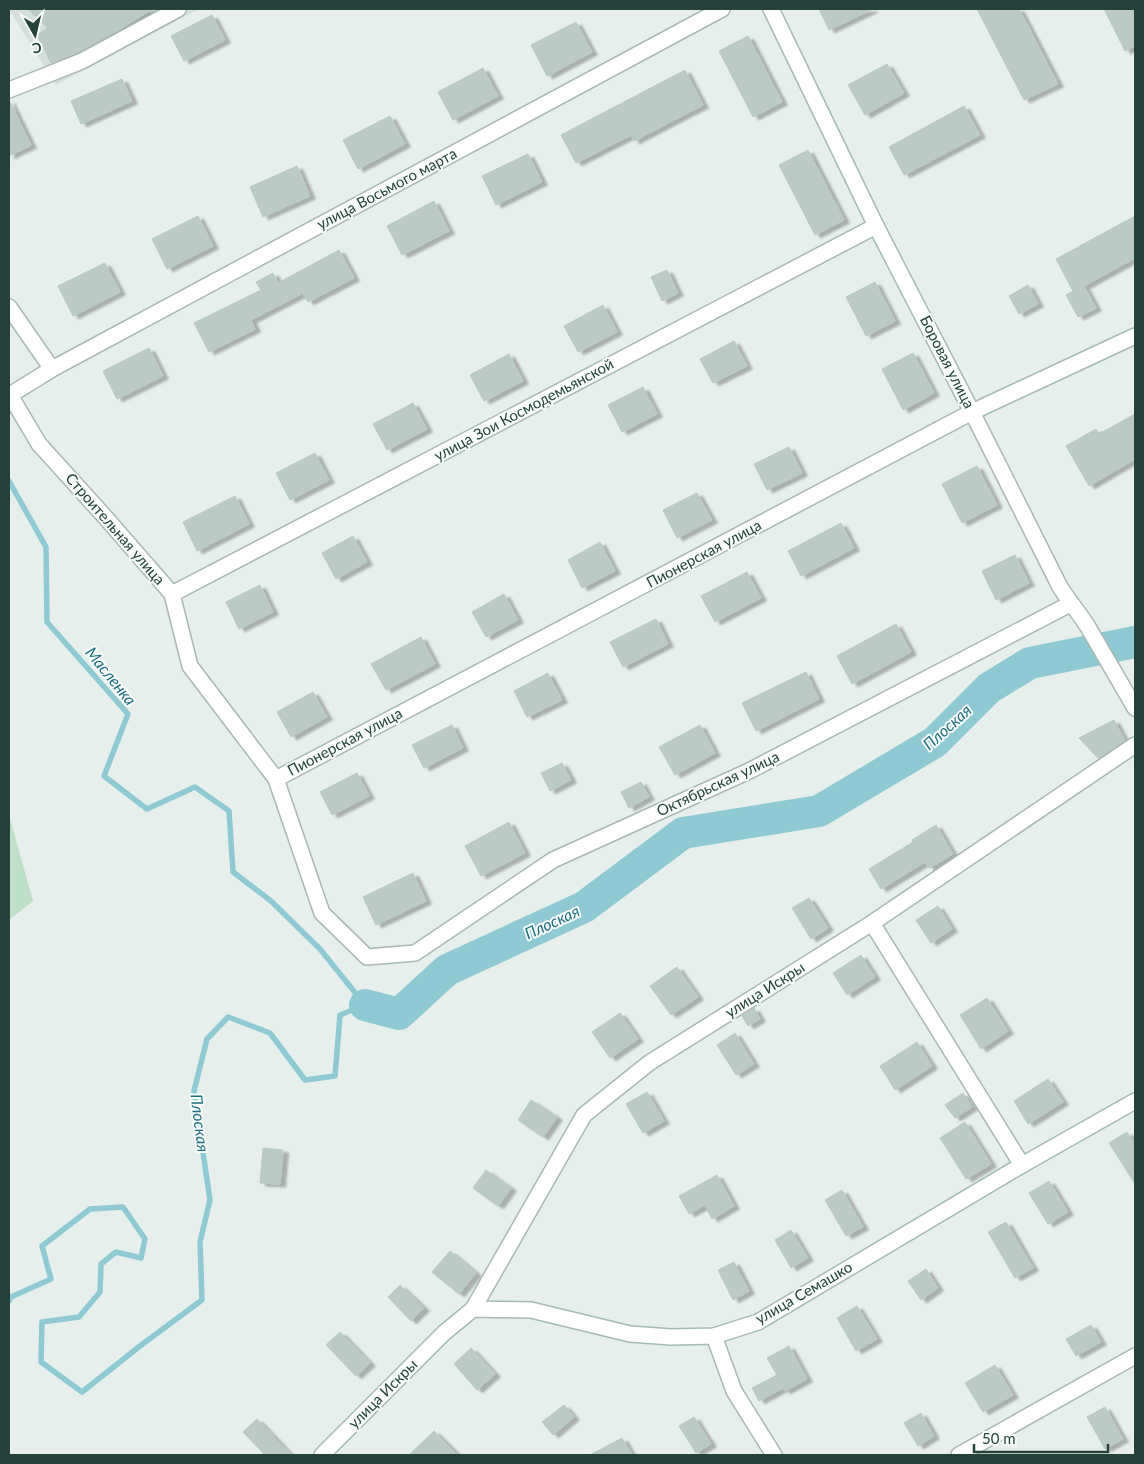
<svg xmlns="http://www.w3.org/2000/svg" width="1144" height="1464" viewBox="0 0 1144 1464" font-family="Lato,sans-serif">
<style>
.built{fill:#d4dfda}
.green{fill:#bfe0c8}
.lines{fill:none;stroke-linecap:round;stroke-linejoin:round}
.stream{stroke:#8ec9d4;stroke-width:5.5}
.river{stroke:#8ec9d4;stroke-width:32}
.building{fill:#bbcac4;stroke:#b8c9c2;filter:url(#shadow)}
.street-casing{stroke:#a8b8b2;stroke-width:18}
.secondary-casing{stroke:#a4bbb3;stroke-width:18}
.street{stroke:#fff;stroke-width:15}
.secondary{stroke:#fff;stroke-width:15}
.labels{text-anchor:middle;stroke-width:4;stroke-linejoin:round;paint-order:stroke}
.street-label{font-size:15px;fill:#24423a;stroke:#f7fbf9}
.water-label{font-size:16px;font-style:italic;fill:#1c6f80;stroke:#f7fbf9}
</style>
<defs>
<filter id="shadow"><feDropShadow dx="5.5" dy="3" stdDeviation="1" flood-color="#0004"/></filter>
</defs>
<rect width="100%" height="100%" fill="#e6efeb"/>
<!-- built -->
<path class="built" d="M12 9H199L56 85 10 11Z"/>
<!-- green -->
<path class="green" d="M9 815 33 901 9 920Z"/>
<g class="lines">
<!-- stream -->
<path class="stream" d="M9 481 46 547 47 622 128 714 104 776 147 809 195 787 229 811 233 872 271 901 320 949 365 1005 340 1015 335 1076 305 1080 270 1033 228 1017 207 1039 194 1091 210 1200 200 1242 202 1300 140 1346 82 1392 41 1362 42 1322 79 1317 100 1292 101 1264 116 1252 141 1258 145 1239 123 1207 90 1209 42 1246 51 1279 11 1297 9 1301"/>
<!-- river -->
<path class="river" d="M365 1005 399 1014 447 970 584 907 683 833 819 811 935 742 989 688 1030 663 1135 642"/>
</g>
<!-- building -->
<path class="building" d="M28 9H153L117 31 78 52 51 63 37 35 48 28Z
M819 9H873L829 30Z
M977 9H1019L1058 84 1024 100Z
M1104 9H1135V46L1125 51Z
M212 15 225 40 184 61 171 36Z
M576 22 592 52 547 76 531 45Z
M748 36 782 102 753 117 719 51Z
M887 64 904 93 865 115 848 85Z
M483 68 498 96 453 120 438 92Z
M685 70 703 105 634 141 631 135 576 163 561 135Z
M122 79 132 101 81 124 71 101Z
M9 100 31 145 9 156Z
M964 106 980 135 904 175 889 147Z
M390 116 405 144 358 169 343 140Z
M808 150 844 220 815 235 779 165Z
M528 154 542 182 496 205 482 176Z
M297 166 310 196 263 217 250 187Z
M434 201 449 231 402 255 387 226Z
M198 216 213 246 167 269 152 239Z
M1135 216V258L1084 286 1096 308 1078 317 1066 295 1073 291 1056 259Z
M339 250 354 278 308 302 303 293 251 320 255 329 209 352 194 323 261 290 256 282 273 273 278 283Z
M105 263 120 292 73 316 58 286Z
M667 270 678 293 662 301 651 277Z
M875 282 895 321 866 336 846 297Z
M1028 285 1038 304 1019 314 1009 296Z
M603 305 617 332 578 352 564 326Z
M734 341 747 366 713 383 700 359Z
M149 348 163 376 117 399 103 371Z
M913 353 934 393 903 410 882 369Z
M509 354 523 381 484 401 470 375Z
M643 387 657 414 622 432 608 405Z
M413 403 427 429 387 450 373 424Z
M1135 414V459L1089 486 1066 446 1096 429 1099 434Z
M789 447 802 473 767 490 754 464Z
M315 453 329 480 290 500 276 473Z
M977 466 997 505 962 523 942 484Z
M697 493 712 520 677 538 663 510Z
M235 496 249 524 197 551 183 522Z
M841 523 854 548 801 576 788 551Z
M353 536 367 562 336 579 322 553Z
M600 542 615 571 582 588 568 560Z
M1015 555 1029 583 996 600 982 571Z
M747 572 761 598 715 622 701 596Z
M260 585 273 612 239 629 226 602Z
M504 594 518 620 486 637 472 612Z
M656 619 668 644 623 667 610 642Z
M896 624 911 652 852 684 837 656Z
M421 637 435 664 386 690 371 664Z
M806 672 819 699 756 731 742 703Z
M548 673 562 700 527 717 514 691Z
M313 692 327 717 291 737 277 712Z
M1114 720 1125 741 1098 758 1079 738Z
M452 725 463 748 424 768 412 745Z
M700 725 715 753 675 775 659 747Z
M562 763 571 780 550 791 541 773Z
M357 773 369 796 332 815 320 792Z
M641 782 649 797 629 808 621 792Z
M509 822 525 853 481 876 465 846Z
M936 825 953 854 929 868 925 862 881 889 869 869 913 842 912 840Z
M413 873 426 901 376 925 363 897Z
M809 898 828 928 811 939 792 908Z
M938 906 952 929 931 943 916 920Z
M861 955 875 977 847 995 833 973Z
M677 967 698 997 671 1015 650 986Z
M987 998 1008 1031 981 1049 960 1015Z
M754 1008 760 1019 748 1026 742 1016Z
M620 1013 638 1039 610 1058 592 1032Z
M735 1033 754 1064 736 1075 717 1045Z
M917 1042 932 1066 895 1090 880 1066Z
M1048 1079 1063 1102 1028 1124 1014 1101Z
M647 1092 664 1121 643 1133 626 1104Z
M963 1093 972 1107 955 1118 945 1105Z
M531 1100 557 1117 543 1137 518 1120Z
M965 1122 991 1164 966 1179 940 1138Z
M1127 1132 1135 1145V1184L1109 1143Z
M263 1148 283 1150 280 1184 260 1183Z
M486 1170 511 1188 498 1206 473 1188Z
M717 1175 734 1206 712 1219 705 1205 689 1214 679 1196Z
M1049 1181 1068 1212 1048 1224 1029 1193Z
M842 1190 863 1227 846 1236 825 1200Z
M1006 1222 1033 1268 1015 1278 988 1232Z
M791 1230 808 1258 791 1268 775 1240Z
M450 1251 476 1273 459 1294 432 1272Z
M734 1262 749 1291 733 1300 718 1270Z
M926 1269 938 1288 921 1300 908 1281Z
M400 1285 424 1308 411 1321 388 1297Z
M857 1306 877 1339 856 1351 837 1318Z
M1091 1325 1101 1342 1076 1356 1066 1339Z
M340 1332 370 1363 356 1376 326 1345Z
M789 1346 807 1379 785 1391 783 1388 759 1401 752 1388 777 1375 767 1358Z
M471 1348 495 1374 477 1390 454 1364Z
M995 1365 1013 1395 983 1412 965 1383Z
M564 1405 574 1417 553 1435 542 1422Z
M1105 1407 1123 1439 1105 1449 1087 1417Z
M921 1413 934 1436 918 1446 904 1423Z
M694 1417 711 1444 696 1453 679 1426Z
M257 1419 291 1455H265L243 1432Z
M434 1431 458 1455H409Z
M622 1438 632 1455H590Z"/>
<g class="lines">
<defs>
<path id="street" d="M9 90 82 61 178 9
M9 307 52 369 10 395 39 444 106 518 172 594 190 666 276 779 322 913 367 957 415 953 553 860 749 771 1070 604
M52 369 722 9
M172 594 876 226
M276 779 972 412 1060 587C1069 601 1079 613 1088 627L1135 708
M872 923 1022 1165
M473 1309 584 1115 649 1063 872 923 1135 745
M714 1336 734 1391 774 1455
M959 1455 1135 1356"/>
<path id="secondary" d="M771 9 876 226 972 412 1135 336
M322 1455 444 1333 473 1309 531 1310 630 1334 671 1337 714 1336 758 1322 1022 1165 1135 1101"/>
</defs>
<!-- street casing -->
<use href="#street" class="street-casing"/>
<!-- secondary casing -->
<use href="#secondary" class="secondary-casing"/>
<!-- street -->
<use href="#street" class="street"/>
<!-- secondary -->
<use href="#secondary" class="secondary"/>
</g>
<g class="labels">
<!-- street labels -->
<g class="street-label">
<text transform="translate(387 189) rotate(-28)" y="5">улица Восьмого марта</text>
<text transform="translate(947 362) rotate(63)" y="5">Боровая улица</text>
<text transform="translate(524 410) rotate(-28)" y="5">улица Зои Космодемьянской</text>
<text transform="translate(115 529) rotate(49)" y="5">Строительная улица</text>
<text transform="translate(704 554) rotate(-28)" y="5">Пионерская улица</text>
<text transform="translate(345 742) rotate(-28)" y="5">Пионерская улица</text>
<text transform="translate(718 784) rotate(-25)" y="5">Октябрьская улица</text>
<text transform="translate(765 990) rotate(-32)" y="5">улица Искры</text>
<text transform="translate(804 1293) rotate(-30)" y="5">улица Семашко</text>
<text transform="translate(383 1394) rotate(-45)" y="5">улица Искры</text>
</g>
<!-- water labels -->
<g class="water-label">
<text transform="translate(111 676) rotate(51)" y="6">Масленка</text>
<text transform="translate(947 727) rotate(-42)" y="6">Плоская</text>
<text transform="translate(552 922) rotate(-25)" y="6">Плоская</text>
<text transform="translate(200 1123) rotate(83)" y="6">Плоская</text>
</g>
</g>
<!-- border -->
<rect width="1144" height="1464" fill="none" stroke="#24423a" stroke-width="20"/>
<!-- north arrow -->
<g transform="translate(35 35) rotate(172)" stroke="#f7fbf9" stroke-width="4" paint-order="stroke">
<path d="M0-4L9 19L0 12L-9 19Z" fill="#24423a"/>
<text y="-8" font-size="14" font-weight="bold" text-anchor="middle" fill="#24423a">С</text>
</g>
<!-- scale -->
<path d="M974 1444v8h134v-8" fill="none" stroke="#24423a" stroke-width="2.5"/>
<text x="982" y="1444" font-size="15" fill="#24423a" stroke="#f7fbf9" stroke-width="4" paint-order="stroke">50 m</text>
</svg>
